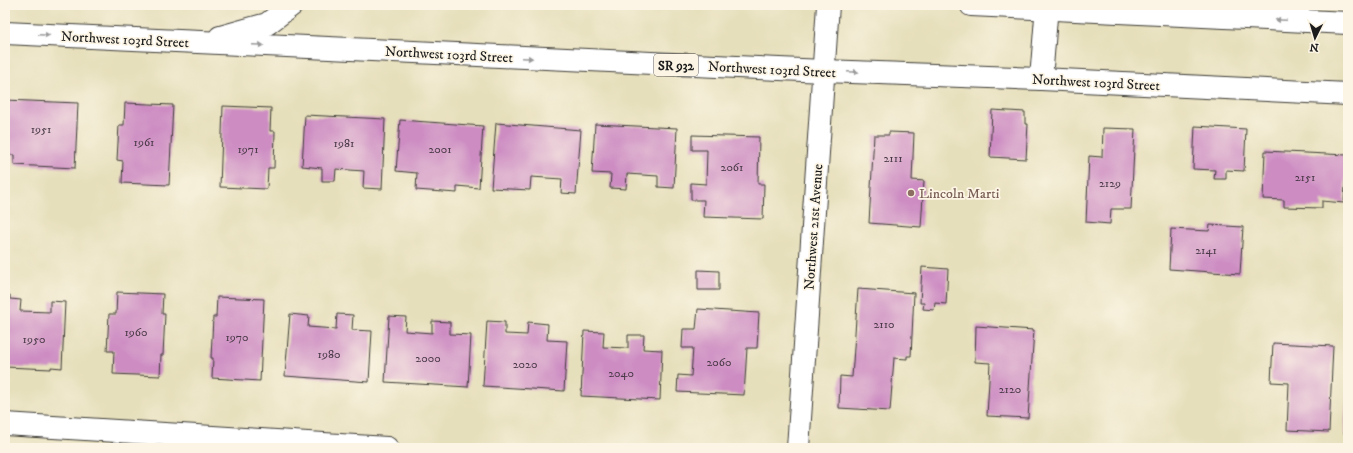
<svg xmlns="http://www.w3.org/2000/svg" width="1353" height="453" viewBox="0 0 1353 453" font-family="'IM FELL DW Pica',serif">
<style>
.building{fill:#cd8dc3}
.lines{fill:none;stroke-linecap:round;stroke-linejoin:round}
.street-casing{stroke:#3a3934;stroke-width:24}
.primary-casing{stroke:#3a3934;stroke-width:24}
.street{stroke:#fff;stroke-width:22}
.primary{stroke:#fff;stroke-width:22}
.oneway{fill:#999}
.education-dot{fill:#8d6e63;stroke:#fcf5e5;stroke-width:1.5}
.labels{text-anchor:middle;stroke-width:3.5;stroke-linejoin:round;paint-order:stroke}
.number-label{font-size:12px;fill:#483846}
.shield{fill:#fcf5e5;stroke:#5f5d58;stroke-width:1}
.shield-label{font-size:13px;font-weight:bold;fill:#1c1c1c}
.street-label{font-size:14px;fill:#1c1c1c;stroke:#fcf5e5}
.education-label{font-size:14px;fill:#785e54;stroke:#fcf5e5;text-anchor:start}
</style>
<rect width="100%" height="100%" fill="#fcf5e5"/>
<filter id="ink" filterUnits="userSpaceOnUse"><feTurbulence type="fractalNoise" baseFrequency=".025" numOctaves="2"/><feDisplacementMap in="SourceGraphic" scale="8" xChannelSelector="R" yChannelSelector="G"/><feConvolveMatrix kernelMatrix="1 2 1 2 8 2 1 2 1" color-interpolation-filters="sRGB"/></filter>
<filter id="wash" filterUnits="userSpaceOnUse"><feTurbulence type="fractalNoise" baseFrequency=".012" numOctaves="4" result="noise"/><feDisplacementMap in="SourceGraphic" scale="16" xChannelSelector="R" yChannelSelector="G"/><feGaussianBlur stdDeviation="0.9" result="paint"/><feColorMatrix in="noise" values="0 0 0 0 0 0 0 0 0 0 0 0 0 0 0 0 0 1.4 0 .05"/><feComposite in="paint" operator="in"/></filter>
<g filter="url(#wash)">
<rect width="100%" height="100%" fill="#e6dfbb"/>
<g id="blocks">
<!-- building -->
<path class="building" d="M5 100 78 103 75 168 14 165V155H5Z
M125 103 173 105 169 185 122 183 123 161 117 160 119 125H124Z
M223 106 271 108 270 131H275L274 168H268L267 189 220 187Z
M992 110 1025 112V124H1028L1026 159 990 157Z
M305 115 385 119 382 189 363 188 364 171 336 169 335 181H322V168L302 166Z
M400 120 483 126 479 188 457 186V193L416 190 417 173 396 171Z
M496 123 581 130 576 194 561 193 562 179 531 177 530 190 491 188Z
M595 124 677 128 674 188 658 187V176L627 174 626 189 610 188 611 174 592 173Z
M1195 126 1246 129 1244 171 1226 170V179H1214L1215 170 1193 169Z
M1103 128 1135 129 1131 209H1111L1110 224 1086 222 1089 156 1102 157Z
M889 132 914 133 912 180 924 181 921 227 869 223 874 135H889Z
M692 135 759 137 758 184H764L763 219 703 217 704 200H691V183L706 184 707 150H692Z
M1265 151 1347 155 1344 203 1322 201V208L1284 207V200L1263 199Z
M1210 225 1243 227 1240 274 1169 269 1171 229 1209 231Z
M922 267 948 269 946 304 935 303 934 310 923 309 924 303H920Z
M698 270 719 271V290H698Z
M858 289 914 293 911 356H907V359L894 358 890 411 839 408 840 376 852 377Z
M117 292 163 294 162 314H165L163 355H161L160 376 113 374 114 351H107L109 314H116Z
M5 295H10V299L21 300 20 311 50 312V301L65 302 62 368 51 367V369L5 367Z
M217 297 264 299 260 381 212 378 213 358H211L213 317H216Z
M698 309 759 313 757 348H747L744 395 677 392 678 375 691 376 693 348H682L683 329H696Z
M290 314 309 316 308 327 336 329 337 314 353 315 352 330 372 331 369 382 285 376Z
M389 316 406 317 405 331 432 333V321L450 322V334L471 335 468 387 385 382Z
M487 321 505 322V334L527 335 528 322 548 324 547 340 567 341 564 391 483 386Z
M976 326 1034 330 1028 418 987 416 990 363 975 362Z
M584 331 604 332 603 347 628 348V335H644L643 349 662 350 660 400 581 396Z
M1273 343 1333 346 1329 432 1287 430 1289 383 1271 382Z
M1347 390H1348V434H1344Z"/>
</g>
</g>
<g filter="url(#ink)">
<use href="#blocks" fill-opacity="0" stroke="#3a3934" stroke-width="1"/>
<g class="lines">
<defs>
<path id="street" d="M1041 79 1047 5
M5 424 387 448
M798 448 828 5"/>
<path id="primary" d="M971 5 1348 23
M5 33 824 71 1041 79 1348 94
M220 37 267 24 292 5"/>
</defs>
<!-- street casing -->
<use href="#street" class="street-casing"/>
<!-- primary casing -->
<use href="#primary" class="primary-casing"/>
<!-- street -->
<use href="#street" class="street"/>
<!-- primary -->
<use href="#primary" class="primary"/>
</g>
<!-- one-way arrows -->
<defs><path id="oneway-solid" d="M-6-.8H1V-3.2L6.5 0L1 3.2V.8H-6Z"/></defs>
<g class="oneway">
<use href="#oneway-solid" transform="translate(1281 20) rotate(-177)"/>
<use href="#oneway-solid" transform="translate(44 35) rotate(3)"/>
<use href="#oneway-solid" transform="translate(258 45) rotate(3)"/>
<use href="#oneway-solid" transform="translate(527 58) rotate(3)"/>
<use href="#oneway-solid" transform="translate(853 72) rotate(2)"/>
</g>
</g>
<!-- markers -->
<circle class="education-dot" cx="911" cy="193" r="4"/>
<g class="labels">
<!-- number labels -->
<g class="number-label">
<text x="41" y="133">1951</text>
<text x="144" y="146">1961</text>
<text x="344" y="147">1981</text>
<text x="248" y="153">1971</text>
<text x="440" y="153">2001</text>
<text x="893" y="162">2111</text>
<text x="732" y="171">2061</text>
<text x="1305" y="181">2151</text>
<text x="1110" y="187">2129</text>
<text x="1206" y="254">2141</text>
<text x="884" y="328">2110</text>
<text x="136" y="336">1960</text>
<text x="237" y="341">1970</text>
<text x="34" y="343">1950</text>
<text x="329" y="358">1980</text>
<text x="428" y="362">2000</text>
<text x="719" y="366">2060</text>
<text x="525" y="368">2020</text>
<text x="621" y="377">2040</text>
<text x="1010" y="393">2120</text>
</g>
<!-- shield labels -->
<rect class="shield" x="654" y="54" width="44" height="22" rx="3"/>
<g class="shield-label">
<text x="676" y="70">SR 932</text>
</g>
<!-- street labels -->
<g class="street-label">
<text transform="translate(125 39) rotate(3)" y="5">Northwest 103rd Street</text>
<text transform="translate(449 54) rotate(3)" y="5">Northwest 103rd Street</text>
<text transform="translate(772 69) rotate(3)" y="5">Northwest 103rd Street</text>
<text transform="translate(1096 82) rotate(3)" y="5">Northwest 103rd Street</text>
<text transform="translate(813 227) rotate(-86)" y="5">Northwest 21st Avenue</text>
</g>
<!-- education labels -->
<g class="education-label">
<text x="919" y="198">Lincoln Marti</text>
</g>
</g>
<!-- margin -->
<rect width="1353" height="453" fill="none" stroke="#fcf5e5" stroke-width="20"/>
<!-- north arrow -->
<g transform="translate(1315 38) rotate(185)" stroke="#fcf5e5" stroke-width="3" paint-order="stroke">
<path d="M0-3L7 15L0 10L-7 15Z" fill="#1c1c1c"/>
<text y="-6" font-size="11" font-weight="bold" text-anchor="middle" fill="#1c1c1c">N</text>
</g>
</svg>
